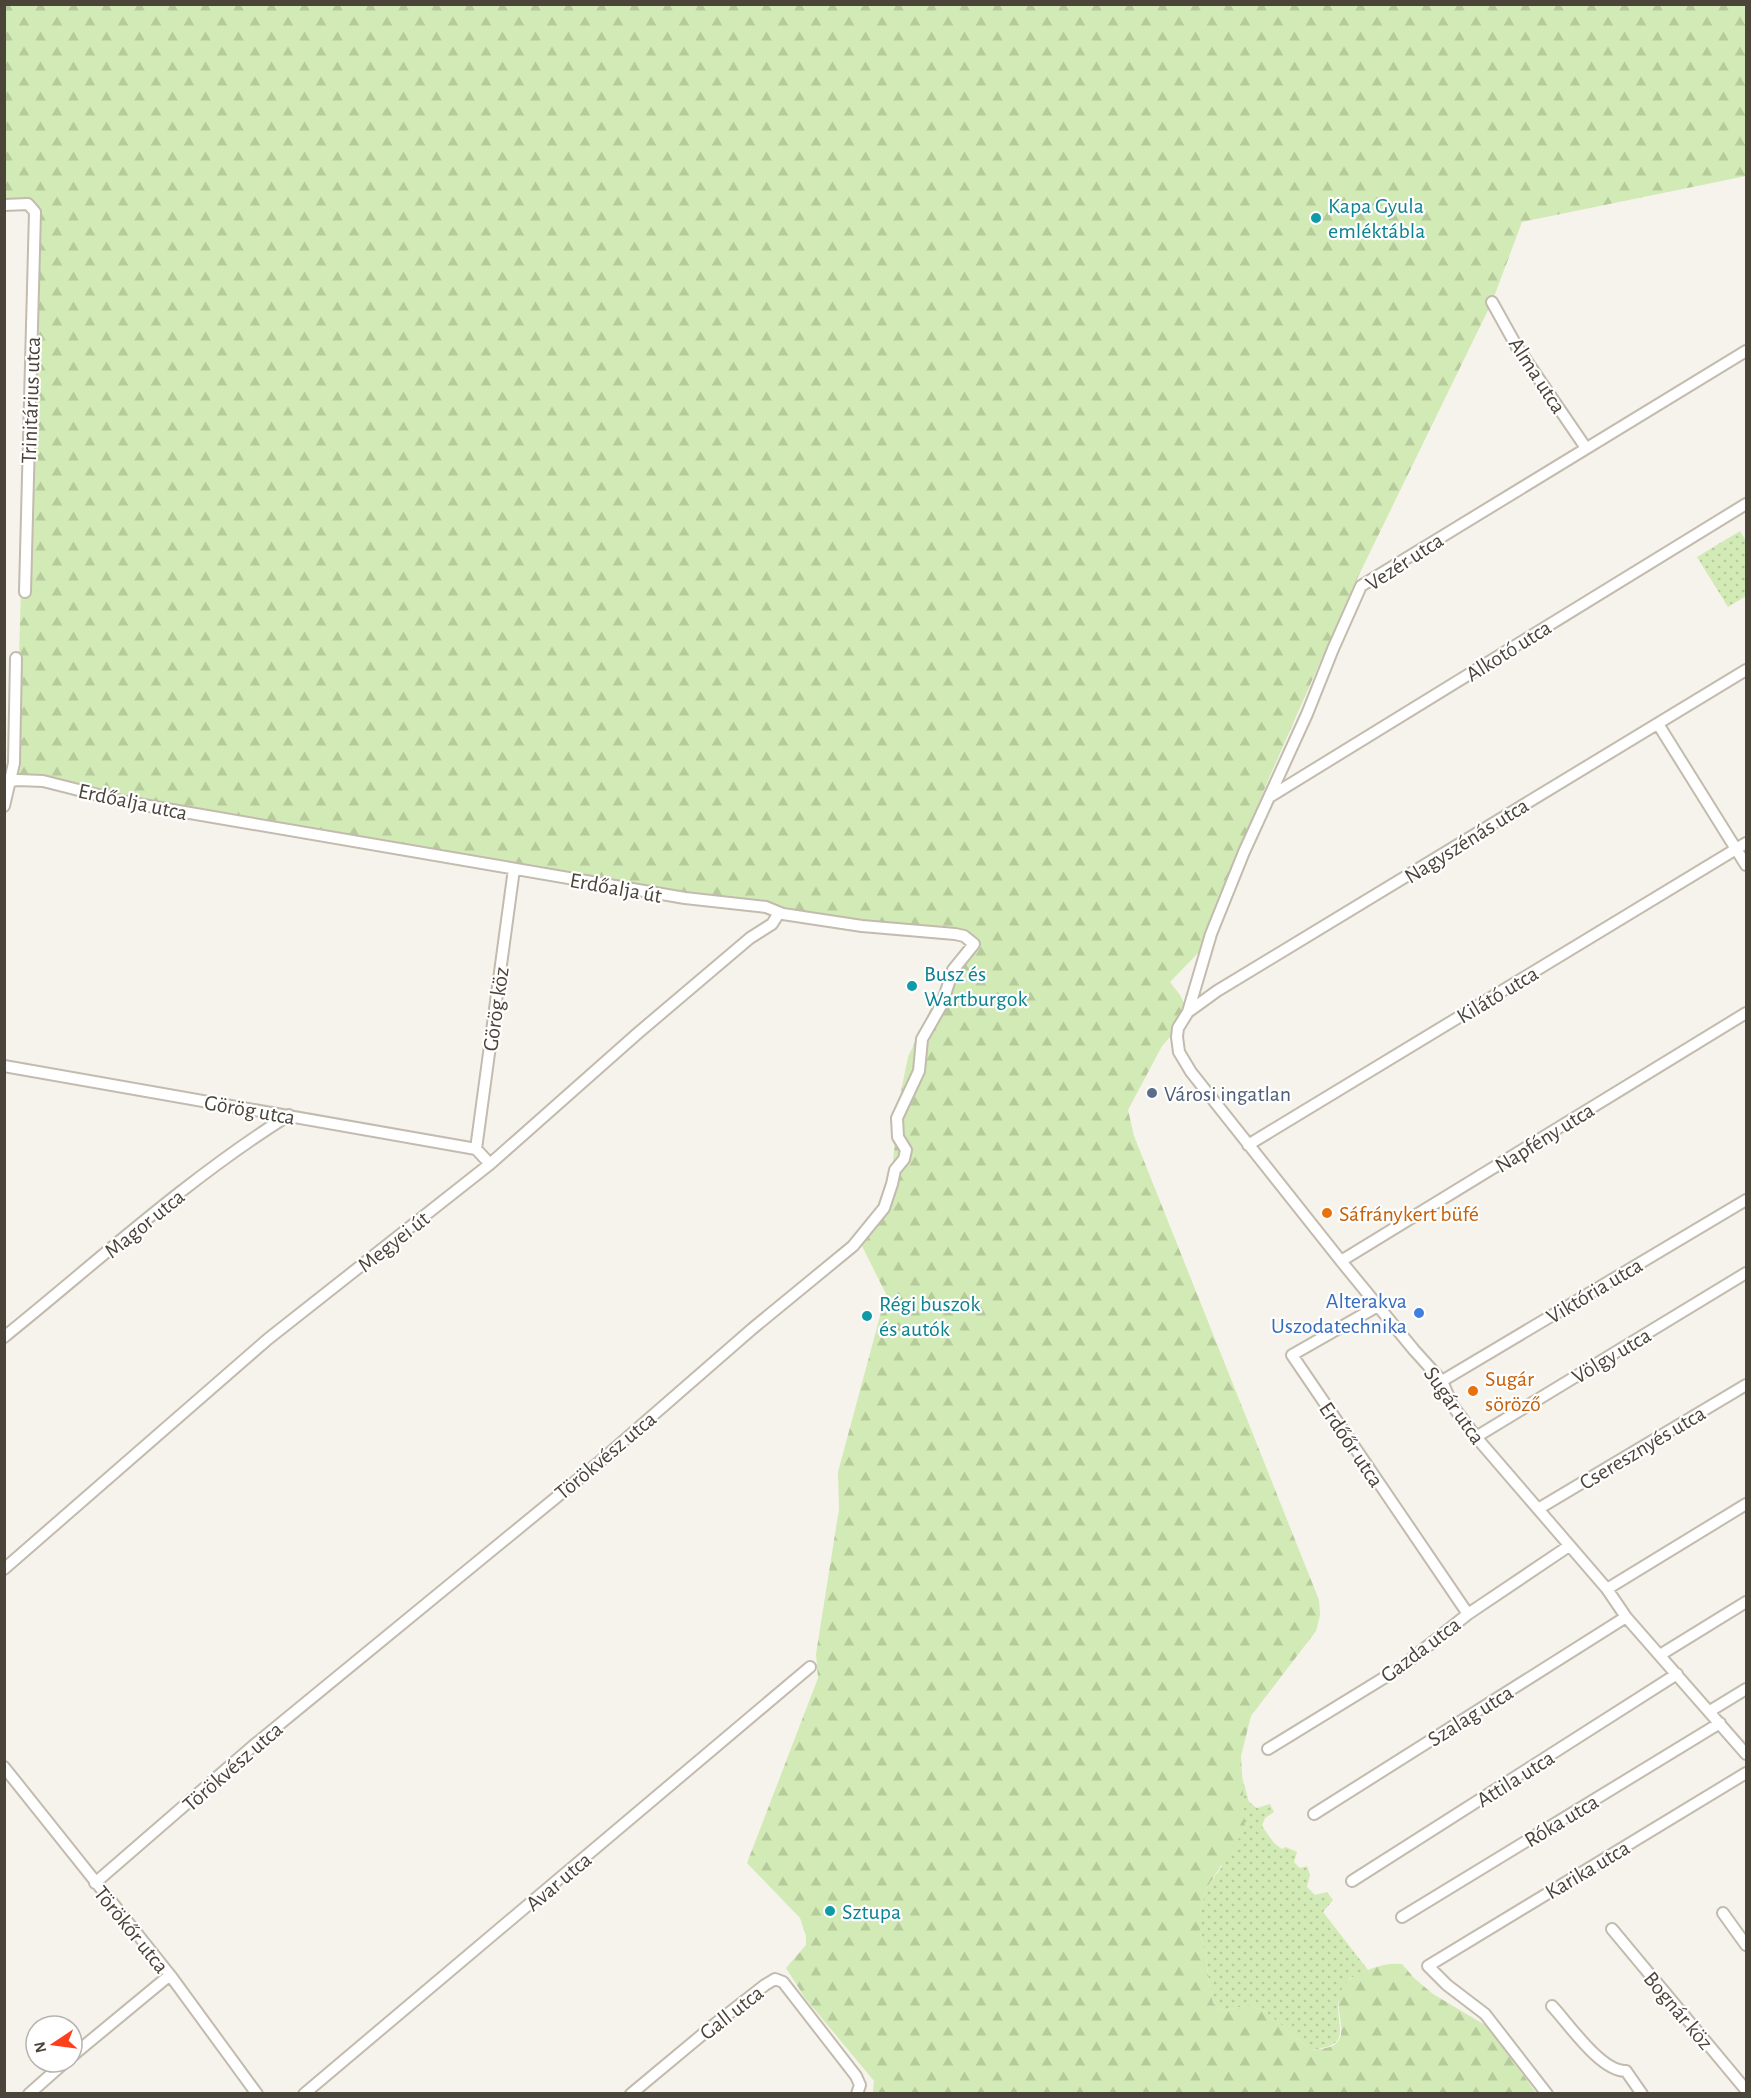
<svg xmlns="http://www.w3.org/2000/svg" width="1751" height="2098" viewBox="0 0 1751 2098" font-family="'Alegreya Sans',sans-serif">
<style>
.grass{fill:url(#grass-dots)}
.forest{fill:url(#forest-firs)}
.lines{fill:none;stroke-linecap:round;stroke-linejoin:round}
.minor-casing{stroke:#c2bbae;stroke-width:14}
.minor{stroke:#fff;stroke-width:10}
.culture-dot{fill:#0f9aa8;stroke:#fff;stroke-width:2}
.service-dot{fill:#5c6f8a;stroke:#fff;stroke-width:2}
.food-dot{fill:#e8710a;stroke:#fff;stroke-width:2}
.shop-dot{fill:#3f7fe0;stroke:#fff;stroke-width:2}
.labels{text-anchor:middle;stroke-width:4.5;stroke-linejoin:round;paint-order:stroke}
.culture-label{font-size:22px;fill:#0d838f;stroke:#fff;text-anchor:start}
.street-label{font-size:22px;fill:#4b4439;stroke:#fff}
.service-label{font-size:22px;fill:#4e5e75;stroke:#fff;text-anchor:start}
.food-label{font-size:22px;fill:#c56008;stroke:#fff;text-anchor:start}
.shop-label{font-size:22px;fill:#366cbe;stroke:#fff;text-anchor:end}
</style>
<defs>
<pattern id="grass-dots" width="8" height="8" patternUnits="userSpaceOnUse" patternTransform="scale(1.5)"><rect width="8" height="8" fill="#d2eab5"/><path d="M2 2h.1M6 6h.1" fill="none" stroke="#b6ca9c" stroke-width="1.8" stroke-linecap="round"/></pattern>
<pattern id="forest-firs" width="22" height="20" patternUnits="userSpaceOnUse" patternTransform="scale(1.5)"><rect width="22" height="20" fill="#d2eab5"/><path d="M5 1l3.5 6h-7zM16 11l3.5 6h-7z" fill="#b6ca9c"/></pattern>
</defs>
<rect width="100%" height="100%" fill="#f6f3ec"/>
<!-- grass -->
<path class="grass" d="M1740 531 1746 541V596L1728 607 1697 557Z
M1242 1777 1249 1802 1257 1808 1270 1804 1274 1812 1265 1818 1262 1826 1274 1843 1282 1849 1286 1847 1297 1852 1294 1862 1300 1868 1307 1866 1310 1875 1307 1887 1315 1895 1327 1892 1333 1900 1323 1912 1368 1970 1349 1979C1346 1987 1338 1998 1338 2006 1339 2035 1349 2045 1311 2050L1266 2012 1249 2005 1222 2011 1213 2003 1209 1984 1206 1957 1200 1933V1912L1206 1889 1221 1868 1242 1795Z"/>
<!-- forest -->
<path class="forest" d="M4 5H1746V176L1522 222 1492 302 1354 585 1266 785 1201 950 1170 982 1180 995 1188 1012 1178 1028 1162 1046 1128 1110 1134 1136 1319 1600 1320 1615 1316 1631 1251 1716 1241 1756 1245 1829 1206 1889 1200 1912V1933L1206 1957 1209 1984 1213 2003 1222 2011 1249 2005 1266 2012 1311 2050C1318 2049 1328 2049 1334 2045 1357 2029 1314 1991 1365 1971 1379 1966 1386 1963 1402 1964L1414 1978 1433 1994 1490 2028 1536 2093H873L874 2081 805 1998 786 1968 806 1945V1936L800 1918 747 1863 818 1678 816 1654 839 1509 838 1472 886 1294 858 1238 872 1223 891 1184 898 1106 908 1057 934 1001 974 944 968 939 126 802 55 783 11 782 19 658 32 212 5 210Z"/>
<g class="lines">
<defs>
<path id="minor" d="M4 205 28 204 35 212 25 592
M1492 302 1517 347 1586 448
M1746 351 1361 586 1333 649 1307 714 1244 852 1211 934 1188 1012 1178 1028 1177 1037 1179 1052 1191 1072 1341 1261 1414 1350 1442 1381 1452 1405 1476 1437 1607 1589 1626 1617 1746 1754
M1658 724 1746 865
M4 782 18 780 43 781 126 802 685 898 766 907 783 914 862 926 955 934 964 936 974 944 953 970 942 1004 922 1039 919 1071 897 1118 898 1137 906 1150 904 1159 895 1170 892 1184 884 1208 853 1246 752 1329 597 1464 253 1746 95 1883
M1271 796 1746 504
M4 806 14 763 16 658
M1188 1012 1217 991 1746 670
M4 1066 476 1149 490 1164
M1248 1145 1746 843
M476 1149 514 869
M1341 1261 1746 1013
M1378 1306 1292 1355 1468 1614
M4 1337C98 1261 187 1179 289 1115
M1442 1381 1746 1200
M1476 1437 1746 1273
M1538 1509 1746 1385
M4 1569 268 1339 490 1164 638 1033 750 938 772 924 779 913
M1607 1589 1746 1504
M1660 1655 1746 1602
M1710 1711 1746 1689
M1268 1749 1400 1668 1468 1614 1569 1546
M4 1767 170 1975 257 2094
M1314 1814 1626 1617
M1352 1881 1677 1674
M1723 1913 1746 1945
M1402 1917 1720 1723
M1612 1929 1746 2090
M1552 2006C1569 2024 1601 2072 1626 2071L1642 2094
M72 2056 170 1975
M29 2094 65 2062
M304 2094 810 1667
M631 2094 715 2024 765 1985 775 1979 783 1982 856 2076 860 2085 857 2094
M1547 2094 1485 2014 1447 1985 1428 1966 1746 1773"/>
</defs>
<!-- minor casing -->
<use href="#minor" class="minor-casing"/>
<!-- minor -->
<use href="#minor" class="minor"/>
</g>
<!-- markers -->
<g class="culture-dot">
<circle cx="1316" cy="218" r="6"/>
<circle cx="912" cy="986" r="6"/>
<circle cx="867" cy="1316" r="6"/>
<circle cx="830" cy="1911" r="6"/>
</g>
<circle class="service-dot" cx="1152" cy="1093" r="6"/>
<g class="food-dot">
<circle cx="1327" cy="1213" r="6"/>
<circle cx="1473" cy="1391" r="6"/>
</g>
<circle class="shop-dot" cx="1419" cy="1313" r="6"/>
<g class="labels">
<!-- culture labels -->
<g class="culture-label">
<text x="1328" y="213">Kapa Gyula<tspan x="1328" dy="25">emléktábla</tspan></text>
<text x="924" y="981">Busz és<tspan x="924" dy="25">Wartburgok</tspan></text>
<text x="879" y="1311">Régi buszok<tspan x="879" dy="25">és autók</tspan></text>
<text x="842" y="1919">Sztupa</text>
</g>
<!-- street labels -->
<g class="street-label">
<text transform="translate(1538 375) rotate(57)" y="8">Alma utca</text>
<text transform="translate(30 400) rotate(-88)" y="8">Trinitárius utca</text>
<text transform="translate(1404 561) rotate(-33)" y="8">Vezér utca</text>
<text transform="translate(1508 650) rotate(-32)" y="8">Alkotó utca</text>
<text transform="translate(133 801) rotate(12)" y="8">Erdőalja utca</text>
<text transform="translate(1466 840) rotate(-32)" y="8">Nagyszénás utca</text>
<text transform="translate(616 887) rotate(10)" y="8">Erdőalja út</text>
<text transform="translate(1497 994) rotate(-31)" y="8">Kilátó utca</text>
<text transform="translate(495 1009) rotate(-82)" y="8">Görög köz</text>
<text transform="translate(250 1109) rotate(10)" y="8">Görög utca</text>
<text transform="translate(1544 1137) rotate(-32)" y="8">Napfény utca</text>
<text transform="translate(144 1223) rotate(-39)" y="8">Magor utca</text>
<text transform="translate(393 1241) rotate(-38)" y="8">Megyei út</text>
<text transform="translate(1594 1290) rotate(-31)" y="8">Viktória utca</text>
<text transform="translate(1611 1355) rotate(-31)" y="8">Völgy utca</text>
<text transform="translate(1455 1405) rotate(55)" y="8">Sugár utca</text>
<text transform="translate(1352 1444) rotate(56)" y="8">Erdőőr utca</text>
<text transform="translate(1642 1447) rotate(-31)" y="8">Cseresznyés utca</text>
<text transform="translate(605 1455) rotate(-40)" y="8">Törökvész utca</text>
<text transform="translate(1420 1649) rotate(-37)" y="8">Gazda utca</text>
<text transform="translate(1470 1715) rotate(-32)" y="8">Szalag utca</text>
<text transform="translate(232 1766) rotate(-41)" y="8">Törökvész utca</text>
<text transform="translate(1515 1778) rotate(-32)" y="8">Attila utca</text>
<text transform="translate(1561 1820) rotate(-31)" y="8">Róka utca</text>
<text transform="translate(1587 1869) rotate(-31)" y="8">Karika utca</text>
<text transform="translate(558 1881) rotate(-40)" y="8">Avar utca</text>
<text transform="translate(132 1929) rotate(51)" y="8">Törökőr utca</text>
<text transform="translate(1679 2010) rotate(50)" y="8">Bognár köz</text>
<text transform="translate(731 2012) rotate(-38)" y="8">Gall utca</text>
</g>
<!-- service labels -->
<g class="service-label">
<text x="1164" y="1101">Városi ingatlan</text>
</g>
<!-- food labels -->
<g class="food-label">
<text x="1339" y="1221">Sáfránykert büfé</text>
<text x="1485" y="1386">Sugár<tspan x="1485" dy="25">söröző</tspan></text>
</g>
<!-- shop labels -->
<g class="shop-label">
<text x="1407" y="1308">Alterakva<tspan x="1407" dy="25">Uszodatechnika</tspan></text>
</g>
</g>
<!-- border -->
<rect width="1751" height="2098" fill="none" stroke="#4b4439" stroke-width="12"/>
<!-- north arrow -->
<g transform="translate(54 2044) rotate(257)"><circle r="28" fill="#ffffff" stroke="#b7b4b0" stroke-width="1.5"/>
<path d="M0-4.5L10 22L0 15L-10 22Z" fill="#fc3f1d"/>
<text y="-9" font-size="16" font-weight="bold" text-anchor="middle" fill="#4b4439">N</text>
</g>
</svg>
